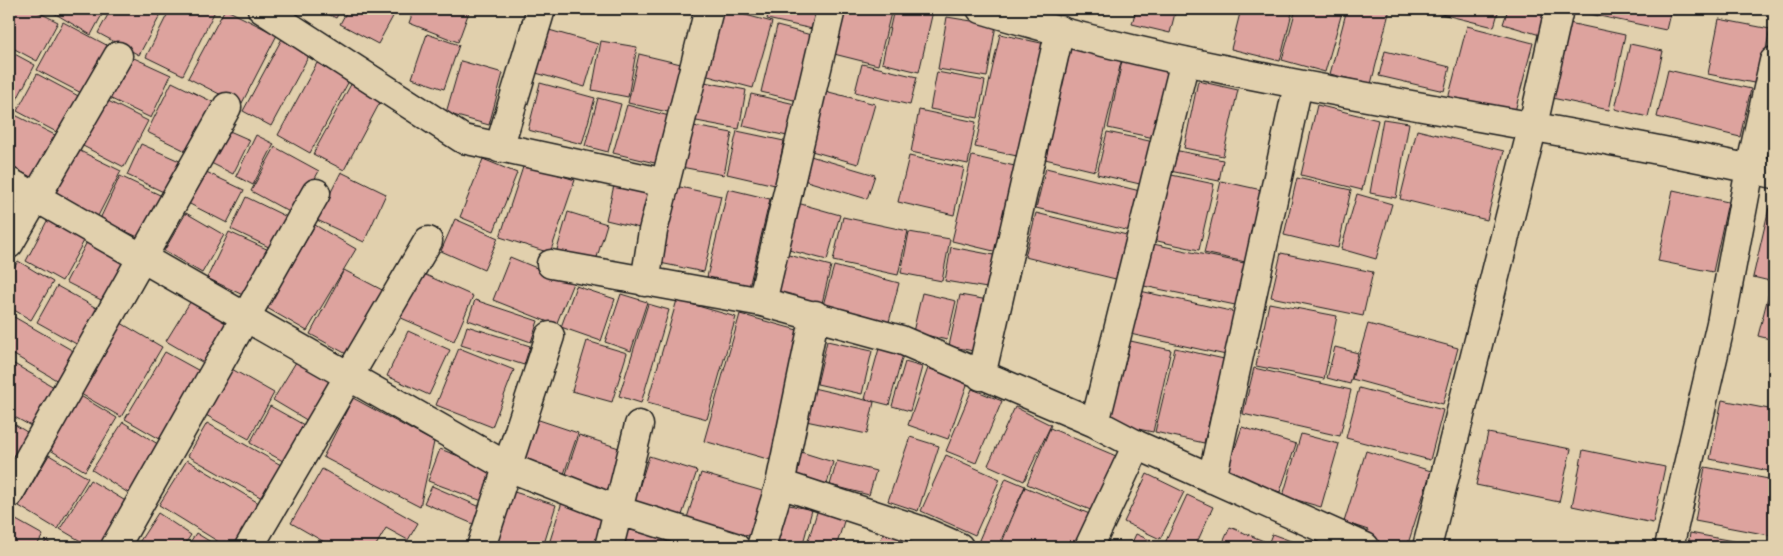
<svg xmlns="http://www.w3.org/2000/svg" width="1783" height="556" viewBox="0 0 1783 556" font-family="Mali,sans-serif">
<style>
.building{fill:#dda39e;stroke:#1c1c1c}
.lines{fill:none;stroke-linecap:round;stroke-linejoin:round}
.minor-casing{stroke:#1c1c1c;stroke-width:31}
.minor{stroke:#e1d0ad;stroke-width:28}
</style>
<rect width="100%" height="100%" fill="#e1d0ad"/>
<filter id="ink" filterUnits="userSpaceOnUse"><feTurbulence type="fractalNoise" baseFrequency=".02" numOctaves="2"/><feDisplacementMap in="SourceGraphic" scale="10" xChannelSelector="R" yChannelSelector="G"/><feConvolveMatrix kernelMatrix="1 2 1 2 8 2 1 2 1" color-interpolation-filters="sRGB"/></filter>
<g filter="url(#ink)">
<!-- building -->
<path class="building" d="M13 9H32L58 22 37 61 9 46V16Z
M49 9H105L91 35 49 10Z
M111 9H152L161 14 139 55 98 33Z
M170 9H216L183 75 146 57Z
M225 9 277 35 241 105 188 78Z
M318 9H341L336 18Z
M348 9H397L378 44 340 24Z
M414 9H470L458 42 409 23Z
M723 9 772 22 753 88 704 75Z
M745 9H767L766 15Z
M769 9H822L817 30 767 19Z
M846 9H892L878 65 834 54Z
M894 9 933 11 919 72 882 63Z
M1083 9H1106L1105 14Z
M1136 9H1176L1170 33 1132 24Z
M1241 9H1293L1280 61 1231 49Z
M1296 9H1343L1325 72 1282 60Z
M1347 9H1390L1371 84 1330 74Z
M1430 9H1499L1494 27 1429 11Z
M1508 9H1548L1540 35 1503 24Z
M1586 9H1671L1666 30 1585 13Z
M947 17 996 25 987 77 938 69Z
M1719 19 1770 29 1759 84 1708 74Z
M63 22 114 49 89 97 37 70Z
M1569 23 1625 35 1609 110 1552 98Z
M777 26 815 36 798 101 761 92Z
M1467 26 1533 43 1514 115 1448 99Z
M549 30 598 44 585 87 536 73Z
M285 33 313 48 271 126 243 111Z
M427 34 459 45 444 89 412 78Z
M1000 34 1050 45 1026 158 975 147Z
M601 41 637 47 628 97 592 90Z
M1630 44 1663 51 1648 117 1615 109Z
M1071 47 1122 58 1095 171 1045 159Z
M9 51 35 65 14 105 9 103Z
M1385 51 1450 67 1444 91 1379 76Z
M123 53 171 75 151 118 103 95Z
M639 54 685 65 672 113 628 103Z
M461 61 503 73 489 125 446 113Z
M1122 61 1169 71 1154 138 1108 128Z
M317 63 349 81 310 153 278 135Z
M862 64 917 77 910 105 855 92Z
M1668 70 1751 89 1740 137 1657 117Z
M937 72 985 81 978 118 930 109Z
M37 74 84 99 64 136 17 111Z
M355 77 385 93 344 170 313 154Z
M699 81 746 90 739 129 691 120Z
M1198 81 1238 90 1223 156 1184 148Z
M172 82 217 104 192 154 147 132Z
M540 83 595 98 582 144 528 130Z
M825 91 875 104 858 164 808 150Z
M751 94 795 104 787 136 743 126Z
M598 98 621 104 608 152 585 146Z
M104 99 148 121 124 167 81 145Z
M627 105 673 117 659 164 613 153Z
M1317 105 1378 120 1362 190 1301 175Z
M919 110 976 122 968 164 911 152Z
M15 115 59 137 36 180 9 165V127Z
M1383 119 1409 123 1396 198 1370 193Z
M688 125 732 133 724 175 681 167Z
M225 129 250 140 233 174 209 162Z
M1417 130 1504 151 1487 220 1400 199Z
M737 131 784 141 775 185 727 174Z
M1107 132 1154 142 1144 185 1097 174Z
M256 135 274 144 253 185 236 176Z
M141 144 184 163 170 195 127 175Z
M275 147 319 171 295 215 251 191Z
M76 149 121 171 98 216 54 193Z
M1174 150 1223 160 1219 181 1170 171Z
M807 155 875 175 867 199 800 179Z
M909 156 964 168 954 215 898 202Z
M972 156 1023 168 1002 253 952 241Z
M483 159 517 173 494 231 460 217Z
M524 164 575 180 550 253 500 237Z
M1046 168 1140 191 1130 231 1036 208Z
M200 169 244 190 227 223 184 201Z
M341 172 386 194 364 242 317 220Z
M1162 173 1214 184 1199 250 1148 239Z
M120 176 162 196 142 239 100 219Z
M1297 178 1351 190 1338 248 1284 235Z
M615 181 654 190 644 229 606 220Z
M1221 181 1266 191 1250 263 1204 253Z
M671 185 721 196 704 272 655 262Z
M728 189 770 199 749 287 707 277Z
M1673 190 1728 202 1713 272 1658 261Z
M1357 194 1392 204 1376 259 1341 249Z
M246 197 289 218 273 249 231 229Z
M9 201 20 208 9 226Z
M794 202 840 215 827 260 781 248Z
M1769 208 1774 209V282L1753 277Z
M568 212 607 224 595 264 556 253Z
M186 213 224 235 202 273 164 251Z
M1036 213 1135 237 1124 281 1025 257Z
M843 217 908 231 898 275 833 261Z
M48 219 85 239 62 281 26 261Z
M455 219 498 238 484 270 441 251Z
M315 225 356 249 307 331 267 308Z
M229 232 271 251 249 298 207 278Z
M909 232 950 239 942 281 901 273Z
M89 238 128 258 105 302 66 282Z
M1153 244 1249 264 1240 306 1144 286Z
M951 247 999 256 993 289 945 281Z
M781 253 831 266 821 307 770 293Z
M1281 253 1373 272 1363 316 1271 297Z
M510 257 573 283 556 325 493 300Z
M18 261 53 282 31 320 9 307V277Z
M834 266 899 283 889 322 823 305Z
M344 270 386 292 352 357 310 334Z
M419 272 473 296 454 341 399 317Z
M1771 285H1774V340L1758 336Z
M57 286 100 310 80 346 37 322Z
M576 286 615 299 601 341 561 327Z
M1140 291 1235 312 1226 355 1130 334Z
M922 293 956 301 947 340 913 332Z
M621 294 647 302 631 351 605 342Z
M960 295 988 300 978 352 949 346Z
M192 299 232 324 207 365 166 341Z
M475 300 538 321 531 342 468 320Z
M677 300 736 317 707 419 647 403Z
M1269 303 1337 316 1324 379 1256 366Z
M648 304 669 310 641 403 619 396Z
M9 314 75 352 58 381 9 352Z
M740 314 808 333 771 460 704 441Z
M121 323 162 347 121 417 81 394Z
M1368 324 1458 348 1443 404 1352 379Z
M467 326 530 346 524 365 461 345Z
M408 331 450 350 429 395 387 376Z
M1126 340 1171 350 1153 432 1108 423Z
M587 341 627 353 612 402 572 391Z
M827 341 872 351 862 394 817 384Z
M880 345 904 351 889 405 865 399Z
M1335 347 1358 353 1350 384 1327 378Z
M459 348 514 370 492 427 436 405Z
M1175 348 1224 359 1204 443 1155 432Z
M165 352 205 374 165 442 125 419Z
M9 361 54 387 31 426 9 414Z
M296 362 338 386 315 425 273 400Z
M905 362 922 367 910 411 892 406Z
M230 368 274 393 249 439 204 414Z
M928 368 968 382 948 439 908 425Z
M1254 368 1351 390 1340 436 1243 414Z
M813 388 874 402 867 434 806 421Z
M1359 388 1443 410 1430 460 1346 438Z
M972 389 1002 401 976 463 946 451Z
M79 395 117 418 85 471 47 448Z
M353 398 434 442 420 507 323 457Z
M1722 400 1774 410V472L1710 459Z
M270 406 313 430 292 466 250 443Z
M1015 407 1051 425 1024 481 988 465Z
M533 418 578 433 564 474 519 460Z
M9 421 30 434 9 469Z
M123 422 164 448 133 496 92 470Z
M207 423 288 469 269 502 188 456Z
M1242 427 1296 444 1280 492 1226 475Z
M1050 428 1116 456 1093 511 1027 484Z
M1488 433 1571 449 1559 502 1476 485Z
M1301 434 1339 444 1321 507 1283 496Z
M579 435 622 449 608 491 565 477Z
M910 437 939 446 918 511 888 501Z
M440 449 496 470 485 502 428 481Z
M1583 450 1665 467 1653 523 1572 506Z
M1366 451 1431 471 1407 547H1387L1365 540 1368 530 1344 522Z
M801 452 833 462 827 484 794 474Z
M49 455 88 478 57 529 19 506Z
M946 455 1000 479 975 535 921 511Z
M649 456 697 471 681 518 634 504Z
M187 460 267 508 243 547H227L159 505Z
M837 461 876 471 869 495 830 485Z
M1705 467 1774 480V536L1695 521Z
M322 469 418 523 408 540 386 528 375 547H333L291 523Z
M701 473 769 493 755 538 687 518Z
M1147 474 1184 492 1160 539 1124 522Z
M1006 478 1025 486 998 547H994L979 540Z
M90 480 129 503 102 547H91L60 529Z
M432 486 485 509 478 526 424 503Z
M1025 487 1092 515 1078 547H1000Z
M511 491 556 505 543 547H493Z
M1187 495 1213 507 1195 547H1176L1165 543Z
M562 502 607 515 597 547H548Z
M785 504 812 510 802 547H774Z
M818 509 845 518 836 547H806Z
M158 513 191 535 183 547H136Z
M9 516 43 535 36 547H9Z
M626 524 676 536 673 547H620Z
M1230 527 1266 542 1264 547H1221Z
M884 531 914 542 912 547H878Z
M196 533 219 547H187Z
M1690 533 1765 547H1688Z
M1136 534 1165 547H1130Z
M1272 534 1307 547H1267Z
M46 541 56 547H42Z"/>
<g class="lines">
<defs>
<path id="minor" d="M262 9 463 139 665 183
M981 9C1240 87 1511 115 1774 174
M499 148 541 9
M9 182 508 467 620 511 735 547
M9 244 118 56
M551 264 762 302 901 340 1095 423 1137 445 1365 547
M645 282 653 231 709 9
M762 302 831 9
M981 376 1060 30
M1095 423 1185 61
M1212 479 1298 85
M780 484 920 530 959 547
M9 494 227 107
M115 547 316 193
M249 547 428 241
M481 547 550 336
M609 547 639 425
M761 547 780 484 815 315
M1089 547 1137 445
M1427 547 1533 125 1559 9
M1669 547 1721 323 1750 169 1774 61"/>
</defs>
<!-- minor casing -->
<use href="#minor" class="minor-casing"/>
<!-- minor -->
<use href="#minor" class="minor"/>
</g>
</g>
<!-- margin -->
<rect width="1783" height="556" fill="none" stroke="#e1d0ad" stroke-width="30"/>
<rect x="15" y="15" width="1753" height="526" fill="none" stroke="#1c1c1c" stroke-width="2" filter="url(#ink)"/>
</svg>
